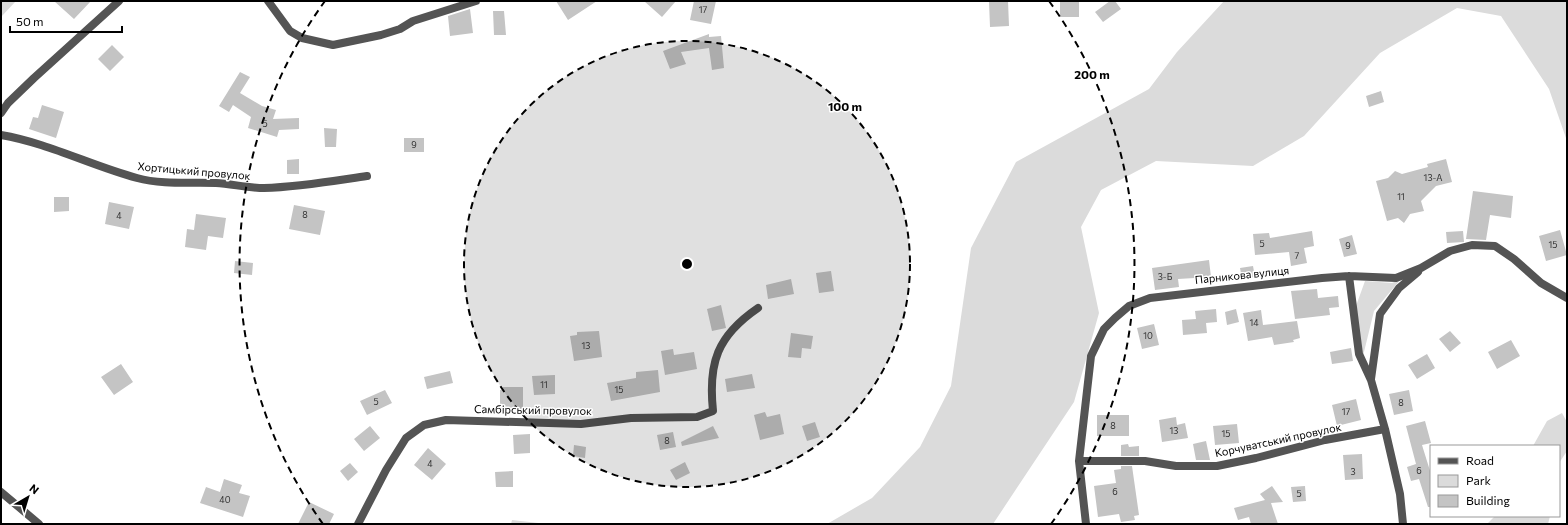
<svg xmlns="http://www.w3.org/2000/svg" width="1568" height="525" viewBox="0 0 1568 525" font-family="Commissioner,sans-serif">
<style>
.green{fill:#dbdbdb}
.building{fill:#c4c4c4}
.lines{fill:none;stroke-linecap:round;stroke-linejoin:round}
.street{stroke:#545454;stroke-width:8}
.ring{fill:none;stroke:#000;stroke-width:2;stroke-dasharray:7 5}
.labels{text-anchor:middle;stroke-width:3;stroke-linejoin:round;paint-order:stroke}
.number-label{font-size:9px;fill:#313131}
.street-label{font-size:11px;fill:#000;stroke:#fff}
.centre{fill:#000;stroke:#fff;stroke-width:2}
.ring-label{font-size:12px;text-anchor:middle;font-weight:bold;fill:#000;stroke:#fff;stroke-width:3;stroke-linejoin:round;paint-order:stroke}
</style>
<rect width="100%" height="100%" fill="#fff"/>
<!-- green -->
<path class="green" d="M1 1H16L1 17Z
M1224 1H1567V141L1549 89 1501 16 1457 8 1380 53 1304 136 1253 166 1156 161 1101 190 1081 227 1099 313 1074 402 993 524H827L872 498 920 447 951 386 971 248 1016 162 1149 89 1177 52Z
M1401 279 1374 311 1363 356 1356 306 1365 281 1392 283Z
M1562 413 1567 422V451L1559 463V446H1533L1547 421Z
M1495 516H1550L1548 524H1487Z
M512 520 547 524H511Z"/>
<!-- building -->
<path class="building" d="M54 1H91L74 19Z
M556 1H597L568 20Z
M644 1H676L662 17Z
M694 1H716L711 24 690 20Z
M989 1H1008L1009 26 990 27Z
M1060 1H1079V17H1060Z
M1110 1H1115L1121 9 1103 22 1095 12Z
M470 9 473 33 450 36 448 16Z
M493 11H504L506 35H494Z
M709 34V37L721 36 724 68 712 70 709 48 681 52 686 64 670 69 663 51Z
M112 45 124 57 110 71 98 59Z
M240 72 250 77 240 93 262 106 276 110 273 119 299 118V129L279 130 277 137 248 128 251 117 233 105 229 112 219 106Z
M1381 91 1384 102 1369 107 1366 96Z
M42 105 64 112 56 138 29 129 33 117 38 118Z
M324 128 337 129 336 147H325Z
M404 138H424V152H404Z
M299 159V174H287V160Z
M1446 159 1452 182 1436 186 1421 201 1424 211 1410 214 1404 223 1398 218 1387 221 1376 181 1388 178 1395 171 1402 174 1428 167 1427 164Z
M1473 191 1513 196 1511 218 1490 215 1486 240 1466 239Z
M54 197H69V211L54 212Z
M109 202 134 207 129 229 105 224Z
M294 205 325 211 320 235 289 229Z
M196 214 226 218 223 238 208 236 206 250 185 247 187 229 194 230Z
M1560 230 1567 255 1546 261 1539 236Z
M1312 231 1314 246 1304 248 1307 263 1291 266 1289 252 1255 255 1253 234 1269 233 1270 238Z
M1463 231 1464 242 1447 243 1446 232Z
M1352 235 1357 254 1344 257 1339 239Z
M1209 260 1211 277 1178 279 1179 287 1155 290 1152 268Z
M235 261 253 263 252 275 234 273Z
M1253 266 1255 277 1242 279 1240 268Z
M831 271 834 291 819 293 816 273Z
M791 279 794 294 768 299 766 285Z
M1317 289 1318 298 1338 296 1339 307 1329 308 1330 315 1295 319 1291 291Z
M721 305 726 328 712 331 707 309Z
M1216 309 1217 322 1206 323 1207 333 1183 335 1182 320 1196 319 1195 311Z
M1236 309 1239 322 1227 325 1225 312Z
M1261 310 1263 325 1297 321 1300 338 1293 340 1294 342 1274 345 1272 337 1248 341 1243 313Z
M1154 324 1159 345 1142 349 1137 328Z
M599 331 602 357 574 361 570 336 577 335V332Z
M1450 331 1461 343 1450 352 1439 339Z
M791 333 813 336 811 349 802 348 801 358 788 357Z
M1511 340 1520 356 1497 369 1488 352Z
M1351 348 1353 361 1332 364 1330 352Z
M673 349 674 355 694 352 697 369 665 375 661 351Z
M1427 354 1435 368 1417 379 1408 365Z
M121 364 133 382 114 395 101 377Z
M658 370 660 392 611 401 607 383 636 378V372Z
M450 371 453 383 427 389 424 377Z
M752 374 755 388 727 392 725 379Z
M555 375V394L534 395 532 376Z
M503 387H523V409L500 408V390H503Z
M385 390 392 403 367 415 360 401Z
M1409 390 1413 411 1394 415 1389 394Z
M1356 399 1361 420 1337 426 1332 405Z
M765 412 767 417 780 414 784 434 760 440 754 415Z
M1097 415H1129V436H1097Z
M1176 417 1177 425 1185 423 1188 438 1162 442 1159 420Z
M1425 421 1431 443 1422 445 1431 474V507H1428L1419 479 1411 481 1407 467 1416 464 1406 426Z
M815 422 820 437 807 441 802 426Z
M1237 424 1239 443 1215 445 1213 426Z
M370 426 380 438 364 451 354 439Z
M713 426 719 438 682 446 681 442Z
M673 432 676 447 660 450 657 435Z
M530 434V453L514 454 513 435Z
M1206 441 1210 460H1196L1193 444Z
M1128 444 1129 447 1139 446V456H1121V445Z
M574 445 586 447 585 458 573 456Z
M428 448 446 464 432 480 414 465Z
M1362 454 1363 479 1345 480 1343 455Z
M685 462 690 473 676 480 670 470Z
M350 463 358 472 348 481 340 471Z
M1121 466H1132L1139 515 1134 516 1135 520 1121 522 1119 514 1098 517 1094 486 1116 483 1114 470 1121 469Z
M513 471V487H496L495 472Z
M224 479 242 485 239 493 250 496 243 517 200 503 206 487 220 492Z
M1272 486 1283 502 1271 503 1278 524H1251L1249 517 1238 520 1234 508 1265 500 1260 494Z
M1305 486 1306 501 1293 502 1291 487Z
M309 502 334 514 329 524H298Z"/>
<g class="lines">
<!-- street -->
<path class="street" d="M268 1 290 31 302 38 333 45 381 35 400 29 413 21 476 1
M1 113 8 103 34 78 119 1
M1 135C48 143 92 166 137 178 162 185 191 182 216 183 232 184 248 188 264 188 299 187 333 181 367 176
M1349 276 1359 354 1371 380 1385 429 1400 494 1403 524
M1371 379 1380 314 1399 288 1418 272
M1079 461H1145L1176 466H1217L1256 458 1325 440 1385 429
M1 492 39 524
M358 524 386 470 406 438 424 425 446 420 581 424 631 418 697 417 713 411C708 363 717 336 758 308
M1086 524 1079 461 1091 356 1104 329 1115 318 1129 306 1150 298 1322 278 1349 276 1396 278 1421 268 1450 251 1472 245 1495 246 1514 259 1541 283 1567 298"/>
</g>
<!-- distance rings -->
<circle cx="687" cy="264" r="223" fill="#000" fill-opacity=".12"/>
<g class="ring">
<circle cx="687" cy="264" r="223"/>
<path d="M323 524A447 447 0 0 1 325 1M1049 1A447 447 0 0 1 1051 524"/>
</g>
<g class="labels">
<!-- number labels -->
<g class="number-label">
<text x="703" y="13">17</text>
<text x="265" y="127">5</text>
<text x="414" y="148">9</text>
<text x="1433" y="181">13-А</text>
<text x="1401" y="200">11</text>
<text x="305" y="218">8</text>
<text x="119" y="219">4</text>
<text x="1262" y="247">5</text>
<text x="1553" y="248">15</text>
<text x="1348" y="249">9</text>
<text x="1297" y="259">7</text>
<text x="1165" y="280">3-Б</text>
<text x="1254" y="326">14</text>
<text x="1148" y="339">10</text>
<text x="586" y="349">13</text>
<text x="544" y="388">11</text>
<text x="619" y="393">15</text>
<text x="376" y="405">5</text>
<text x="1401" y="406">8</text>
<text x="1346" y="415">17</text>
<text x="1113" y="429">8</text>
<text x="1174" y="434">13</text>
<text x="1226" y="437">15</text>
<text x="667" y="444">8</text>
<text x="430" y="467">4</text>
<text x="1419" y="474">6</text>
<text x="1353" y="475">3</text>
<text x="1115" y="495">6</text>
<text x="1299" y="497">5</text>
<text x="225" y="503">40</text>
</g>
<!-- street labels -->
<g class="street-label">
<text transform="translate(194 171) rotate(5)" y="4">Хортицький провулок</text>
<text transform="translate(1242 275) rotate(-6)" y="4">Парникова вулиця</text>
<text transform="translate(533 410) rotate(1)" y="4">Самбірський провулок</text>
<text transform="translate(1278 440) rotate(-12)" y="4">Корчуватський провулок</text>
</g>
</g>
<circle cx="687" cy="264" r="6" class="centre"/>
<g class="ring-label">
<text x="1092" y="79">200 m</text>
<text x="845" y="111">100 m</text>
</g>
<!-- border -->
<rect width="1568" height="525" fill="none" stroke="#000000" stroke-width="4"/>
<!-- legend -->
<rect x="1430" y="445" width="130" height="72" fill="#ffffff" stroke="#999999"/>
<rect x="1438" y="458" width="20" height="6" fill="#545454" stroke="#999999"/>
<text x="1466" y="465" font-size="12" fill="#000000">Road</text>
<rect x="1438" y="475" width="20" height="12" fill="#dbdbdb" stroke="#999999"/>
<text x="1466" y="485" font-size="12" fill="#000000">Park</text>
<rect x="1438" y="495" width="20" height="12" fill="#c4c4c4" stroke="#999999"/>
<text x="1466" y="505" font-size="12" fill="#000000">Building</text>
<!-- north arrow -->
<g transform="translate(28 497) rotate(38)" stroke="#ffffff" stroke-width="3" paint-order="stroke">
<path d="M0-3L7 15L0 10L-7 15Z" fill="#000000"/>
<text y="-6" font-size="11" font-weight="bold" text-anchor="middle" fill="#000000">N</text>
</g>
<!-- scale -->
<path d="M10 26v6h112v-6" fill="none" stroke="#000000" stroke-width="2"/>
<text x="16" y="26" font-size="12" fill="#000000" stroke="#ffffff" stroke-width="3" paint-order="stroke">50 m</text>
</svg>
